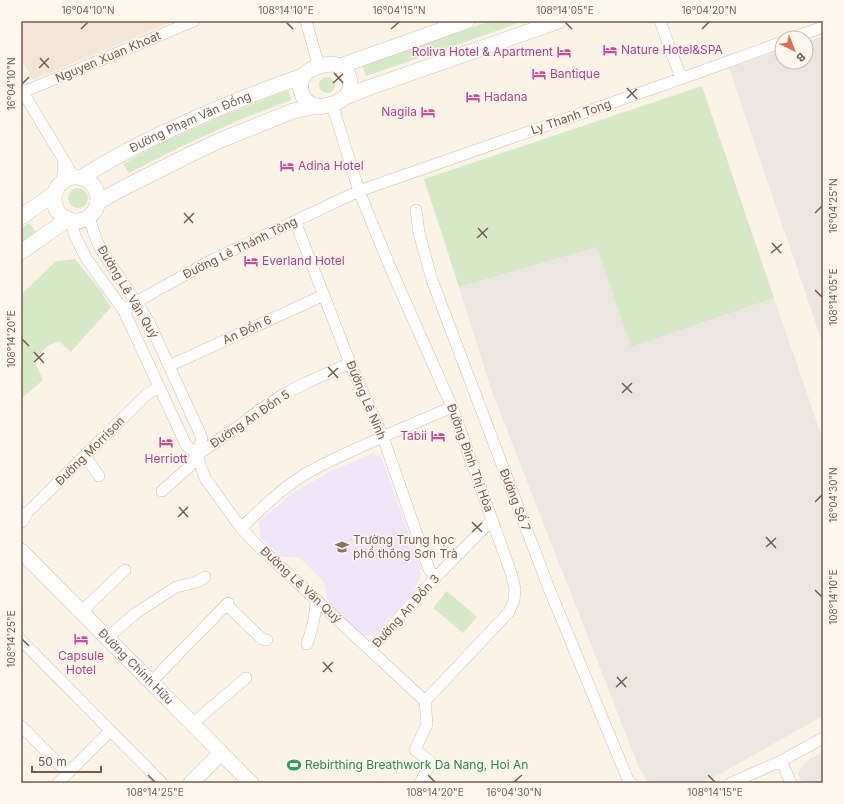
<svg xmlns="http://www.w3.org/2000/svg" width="844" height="804" viewBox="0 0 844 804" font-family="Inter,sans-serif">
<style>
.residential{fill:#f3e5d6}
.industrial{fill:#ece6e1}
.education{fill:#f0e4f8}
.green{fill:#d5e9c6}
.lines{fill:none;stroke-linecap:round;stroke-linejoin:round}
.street-casing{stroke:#cdbbae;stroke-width:12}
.secondary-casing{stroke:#d2bdae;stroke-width:16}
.street{stroke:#fff;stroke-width:11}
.secondary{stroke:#fff;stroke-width:15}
.ticks{fill:none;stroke:#755a4c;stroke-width:1.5}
.labels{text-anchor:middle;stroke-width:3;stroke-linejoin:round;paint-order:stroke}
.hotel-label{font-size:12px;fill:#b23c85;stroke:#fef7ee;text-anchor:start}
.street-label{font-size:12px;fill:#755a4c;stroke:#fef7ee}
.education-label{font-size:12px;fill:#785e54;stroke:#fef7ee;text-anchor:start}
.leisure-label{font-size:12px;fill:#27864d;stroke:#fef7ee;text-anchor:start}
.neatline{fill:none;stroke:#755a4c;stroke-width:1.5}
.ticks-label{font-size:10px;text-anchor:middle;fill:#755a4c}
</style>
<rect width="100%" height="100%" fill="#fcf3e7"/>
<!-- residential -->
<path class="residential" d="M21 21H174L33 80 21 59Z"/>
<!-- industrial -->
<path class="industrial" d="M823 36V345L729 68 782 50V62H806V42Z
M597 247 631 347 774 298 823 440V716L704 783H648L638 765 492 392 459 287Z
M823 752V783H802L798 774 802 766 811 758Z"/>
<!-- education -->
<path class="education" d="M372 454 381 457 421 567 420 579 412 594 374 635 363 636 328 602 324 582 299 557H282L260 537 259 521 292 494 329 472Z"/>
<!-- green -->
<path class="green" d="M491 21H525L366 76 362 65Z
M319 85a8 8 0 1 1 16 0a8 8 0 1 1-16 0Z
M702 86 774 298 631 347 597 247 459 287 424 179Z
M288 90 291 100 244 118 180 147 129 173 123 164 157 145 220 117Z
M68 198a10 10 0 1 1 20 0a10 10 0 1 1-20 0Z
M29 223 36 232 21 243V229Z
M75 259 97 286 111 307 71 352 59 341 47 346 34 360 43 380 21 399V295L56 261Z
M447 591 477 617 463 633 433 608Z"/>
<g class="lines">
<defs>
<path id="street" d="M306 21 319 67
M660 21 681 78
M792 38 823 27
M21 89 74 177
M21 93 194 21
M332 104 359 191 390 267 452 407 511 573 515 589 514 600 509 612 425 701 427 724 415 750 431 762 420 783
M62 183 64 161
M416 210 419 233 432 280 548 586 628 780 631 783
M89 217 95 236 100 248 149 322 202 438 197 455
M71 221 75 236 86 258 124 311 186 445 197 455 205 478 241 528 256 544 425 701
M295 221 350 363 383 437 429 569 435 578
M124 311 136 302 208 262 359 191 697 73 782 42
M169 366 324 295
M85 456 99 476
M162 491 189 467 197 455 243 423 261 409 284 394 306 383 350 363
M23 517 146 395 159 387
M241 528C262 508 282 488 307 473 323 464 340 456 356 449 388 434 420 421 452 407
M227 605 262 639 265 640H267
M81 612 125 570
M107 638 136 613 176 587 197 582 205 577
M21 640 162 783
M307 644C312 628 316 616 316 599
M370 650 435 578 492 520
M151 682 228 603
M192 724 246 678
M21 726 68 773
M781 761 791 783
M58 783 110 731
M731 783 781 761 823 738"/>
<g id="secondary">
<path d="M330 64C333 64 337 65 339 66 351 71 354 88 345 97 341 101 334 104 328 105 323 107 318 107 313 105 300 100 296 82 307 72 314 67 323 65 330 64Z"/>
<path d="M340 66 467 21"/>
<path d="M345 97 368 88 559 21"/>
<circle cx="76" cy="199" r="22"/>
<path id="s1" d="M81 178C127 148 178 125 229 104 254 94 278 84 304 76"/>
<path d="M98 202 129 185 193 153 221 140 293 111 317 106"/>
<path d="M21 217 55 193"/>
<path d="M21 252 68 219"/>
<path d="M21 515 23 517 21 520"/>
<path id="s2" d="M21 551 251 783"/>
<path d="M191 783 221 753"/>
</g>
</defs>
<!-- street casing -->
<use href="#street" class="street-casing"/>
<!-- secondary casing -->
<use href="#secondary" class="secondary-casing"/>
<!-- street -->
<use href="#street" class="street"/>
<!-- secondary -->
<use href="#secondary" class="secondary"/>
</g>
<!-- ticks -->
<path class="ticks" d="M286 22 293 29M565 22 572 29M81 29 88 22M391 29 399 22M702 29 709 22M40 58 49 68M39 68 49 58M334 73 343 83M333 83 343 74M22 84 29 77M627 88 637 99M627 98 637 89M184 213 193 223M815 213 822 206M184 223 194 213M478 228 487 238M477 238 488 228M772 243 781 253M771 253 782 244M815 290 822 297M22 339 29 346M34 352 44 363M34 362 44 353M328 367 338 378M328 377 338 368M622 383 632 393M622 393 632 383M815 502 822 495M179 507 188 517M178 517 188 507M472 522 482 532M472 532 482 523M766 537 776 548M766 547 776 538M815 590 822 597M22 639 29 646M323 662 332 672M323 672 333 662M617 677 626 687M616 687 627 677M148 775 155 782M428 775 435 782M708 775 715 782M514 782 522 775"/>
<!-- icons -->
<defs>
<symbol id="hotel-bare" viewBox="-9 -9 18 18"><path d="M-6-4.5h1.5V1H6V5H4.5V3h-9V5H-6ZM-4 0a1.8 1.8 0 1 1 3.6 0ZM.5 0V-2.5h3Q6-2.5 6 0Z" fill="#d1479c" stroke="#fef7ee" stroke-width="2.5" paint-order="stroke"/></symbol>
<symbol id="school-bare" viewBox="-9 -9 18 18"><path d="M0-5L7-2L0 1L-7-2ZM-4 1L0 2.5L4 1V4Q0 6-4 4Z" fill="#8d6e63" stroke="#fef7ee" stroke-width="2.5" paint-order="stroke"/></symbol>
<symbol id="stadium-bare" viewBox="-9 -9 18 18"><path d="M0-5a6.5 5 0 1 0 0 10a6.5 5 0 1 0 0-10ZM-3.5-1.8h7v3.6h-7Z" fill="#2e9e5b" stroke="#fef7ee" stroke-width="2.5" paint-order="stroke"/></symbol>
</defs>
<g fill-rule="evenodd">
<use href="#hotel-bare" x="600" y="40" width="20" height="20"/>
<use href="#hotel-bare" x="554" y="42" width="20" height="20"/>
<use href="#hotel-bare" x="529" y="64" width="20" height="20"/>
<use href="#hotel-bare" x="463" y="87" width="20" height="20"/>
<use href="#hotel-bare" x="418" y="102" width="20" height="20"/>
<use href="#hotel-bare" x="277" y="156" width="20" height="20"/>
<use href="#hotel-bare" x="241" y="251" width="20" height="20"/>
<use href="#hotel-bare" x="428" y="426" width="20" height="20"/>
<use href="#hotel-bare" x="156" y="432" width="20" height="20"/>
<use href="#school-bare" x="332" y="537" width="20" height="20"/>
<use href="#hotel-bare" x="71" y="629" width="20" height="20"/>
<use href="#stadium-bare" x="284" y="755" width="20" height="20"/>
</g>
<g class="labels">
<!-- hotel labels -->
<g class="hotel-label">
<text x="621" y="54">Nature Hotel&amp;SPA</text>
<text x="553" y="56" text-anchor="end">Roliva Hotel &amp; Apartment</text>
<text x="550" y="78">Bantique</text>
<text x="484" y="101">Hadana</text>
<text x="417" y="116" text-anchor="end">Nagila</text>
<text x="298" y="170">Adina Hotel</text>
<text x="262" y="265">Everland Hotel</text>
<text x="427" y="440" text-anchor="end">Tabii</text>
<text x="166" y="463" text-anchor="middle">Herriott</text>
<text x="81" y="660" text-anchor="middle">Capsule<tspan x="81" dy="14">Hotel</tspan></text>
</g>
<!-- street labels -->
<g class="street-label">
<text transform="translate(108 57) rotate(-23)" y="4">Nguyen Xuan Khoat</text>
<text transform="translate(571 117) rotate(-19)" y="4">Ly Thanh Tong</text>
<text dy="4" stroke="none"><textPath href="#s1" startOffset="123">Đường Phạm Văn Đồng</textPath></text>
<text transform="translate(240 248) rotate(-26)" y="4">Đường Lê Thánh Tông</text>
<text transform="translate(128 292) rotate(59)" y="4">Đường Lê Văn Quý</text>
<text transform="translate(247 330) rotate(-25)" y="4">An Đồn 6</text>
<text transform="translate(366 400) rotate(67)" y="4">Đường Lê Ninh</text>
<text transform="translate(250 419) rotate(-34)" y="4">Đường An Đồn 5</text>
<text transform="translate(90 451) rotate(-45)" y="4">Đường Morrison</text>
<text transform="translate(470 458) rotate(70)" y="4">Đường Đinh Thị Hòa</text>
<text transform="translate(515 500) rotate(69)" y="4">Đường Số 7</text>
<text transform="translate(301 585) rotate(43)" y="4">Đường Lê Văn Quý</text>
<text transform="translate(406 611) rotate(-48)" y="4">Đường An Đồn 3</text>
<text dy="4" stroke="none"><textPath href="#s2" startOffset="163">Đường Chính Hữu</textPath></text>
</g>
<!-- education labels -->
<g class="education-label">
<text x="353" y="544">Trường Trung học<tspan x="353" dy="14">phổ thông Sơn Trà</tspan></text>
</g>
<!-- leisure labels -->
<g class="leisure-label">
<text x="305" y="769">Rebirthing Breathwork Da Nang, Hoi An</text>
</g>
</g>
<!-- border -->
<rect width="844" height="804" fill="none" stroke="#fef7ee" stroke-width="44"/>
<!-- north arrow -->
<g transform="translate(794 50) rotate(137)"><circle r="19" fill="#fef7ee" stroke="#c7b8ad"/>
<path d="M0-3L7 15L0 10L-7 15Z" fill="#e16d51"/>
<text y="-6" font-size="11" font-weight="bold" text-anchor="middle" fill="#755a4c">B</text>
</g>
<!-- scale -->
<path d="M32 766v6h69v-6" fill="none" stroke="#755a4c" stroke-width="2"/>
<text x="38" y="766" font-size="12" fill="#755a4c" stroke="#fef7ee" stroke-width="3" paint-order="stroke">50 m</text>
<rect x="22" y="22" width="800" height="760" class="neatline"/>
<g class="ticks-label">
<text x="88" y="14">16°04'10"N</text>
<text x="286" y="14">108°14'10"E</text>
<text x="399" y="14">16°04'15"N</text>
<text x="565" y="14">108°14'05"E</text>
<text x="709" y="14">16°04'20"N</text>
<text transform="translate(11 84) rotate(-90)" y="4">16°04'10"N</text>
<text transform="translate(833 206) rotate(-90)" y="4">16°04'25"N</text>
<text transform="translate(833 297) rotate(-90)" y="4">108°14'05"E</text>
<text transform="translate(11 339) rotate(-90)" y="4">108°14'20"E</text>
<text transform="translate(833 495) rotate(-90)" y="4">16°04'30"N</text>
<text transform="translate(833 597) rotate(-90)" y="4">108°14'10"E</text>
<text transform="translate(11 639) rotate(-90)" y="4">108°14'25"E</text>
<text x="155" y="796">108°14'25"E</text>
<text x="435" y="796">108°14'20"E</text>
<text x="514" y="796">16°04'30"N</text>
<text x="715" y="796">108°14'15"E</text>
</g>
</svg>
